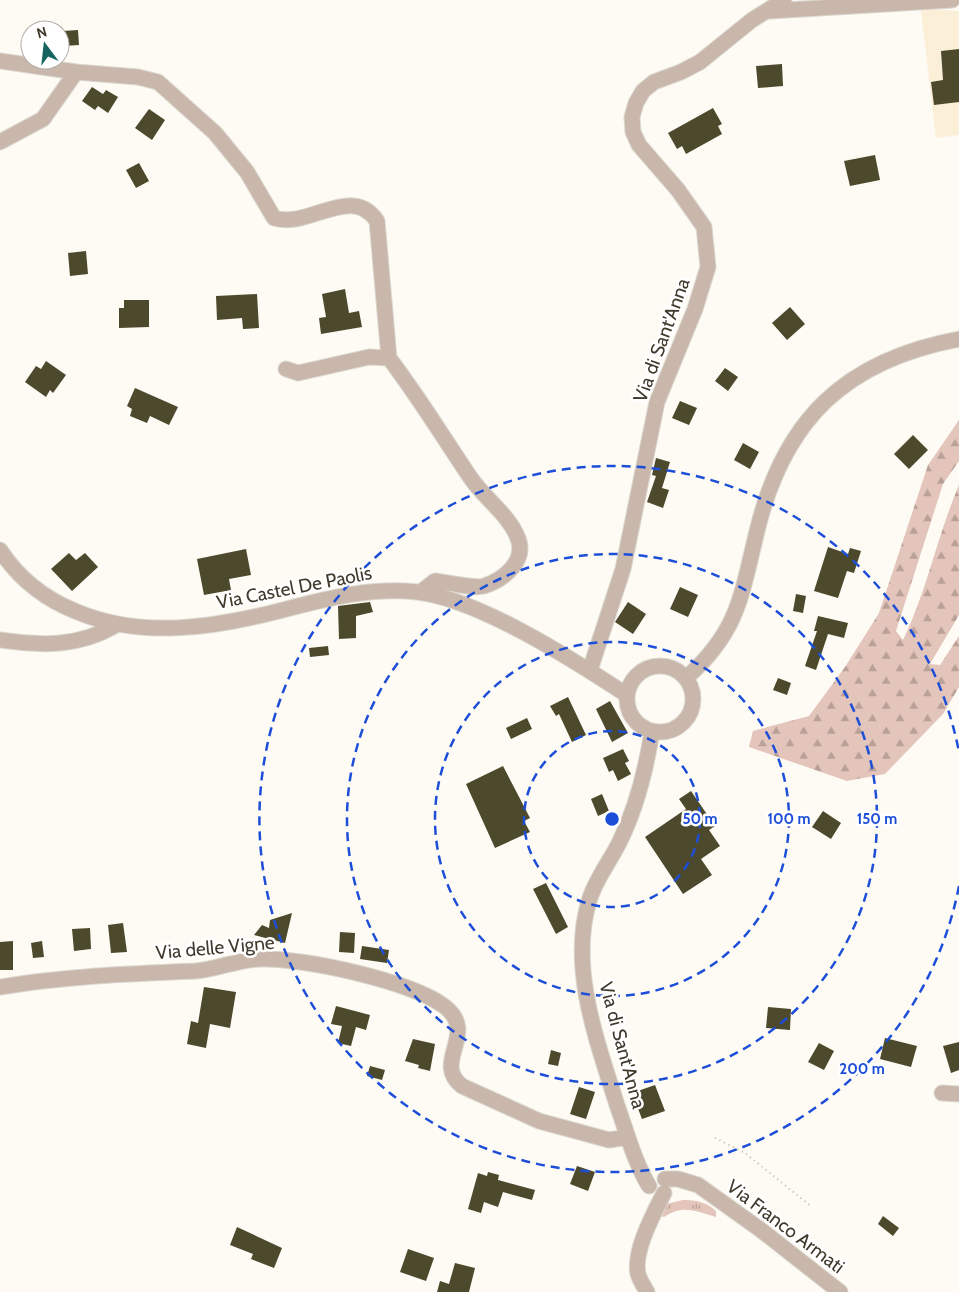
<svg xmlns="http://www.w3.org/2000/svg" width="959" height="1292" viewBox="0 0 959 1292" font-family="Cabin,sans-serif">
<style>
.built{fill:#fcefd8}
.forest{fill:url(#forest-firs)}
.park{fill:url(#park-tufts)}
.building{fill:#4c492c}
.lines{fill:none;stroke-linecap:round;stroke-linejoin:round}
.minor-casing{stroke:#dcd8d1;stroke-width:17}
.path{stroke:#bab5ad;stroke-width:2;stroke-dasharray:1 4;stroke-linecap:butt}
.minor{stroke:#c8b7aa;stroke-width:15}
.ring{fill:none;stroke:#1d4ed8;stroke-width:2.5;stroke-dasharray:9 6}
.labels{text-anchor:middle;stroke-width:5;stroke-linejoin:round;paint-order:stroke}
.street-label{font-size:19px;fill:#40392c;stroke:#fff}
.centre{fill:#1d4ed8;stroke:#fff;stroke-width:2.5}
.ring-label{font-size:15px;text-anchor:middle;font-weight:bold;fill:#1d4ed8;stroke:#fff;stroke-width:5;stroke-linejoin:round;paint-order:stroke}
</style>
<defs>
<pattern id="forest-firs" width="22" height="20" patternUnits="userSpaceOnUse" patternTransform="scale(1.25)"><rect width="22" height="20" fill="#e3c5bb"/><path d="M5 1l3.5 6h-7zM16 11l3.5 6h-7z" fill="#b9a198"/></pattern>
<pattern id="park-tufts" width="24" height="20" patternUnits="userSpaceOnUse" patternTransform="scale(1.25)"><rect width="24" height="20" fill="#e3c5bb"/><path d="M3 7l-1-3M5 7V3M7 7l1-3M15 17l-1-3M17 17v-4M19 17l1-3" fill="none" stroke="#b9a198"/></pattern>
</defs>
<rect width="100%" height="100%" fill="#fefbf5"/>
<!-- built -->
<path class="built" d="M931 9 959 11V49L941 51 942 71 956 79 931 82 959 100V135L936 138 921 11Z"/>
<!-- forest -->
<path class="forest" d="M959 420V461L943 484 896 631 903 640C927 591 937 536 959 485V615L930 664 940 665 959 636V687L943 714 885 774 847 781 749 747 753 731 809 716 845 667 879 613 928 465Z"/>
<!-- park -->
<path class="park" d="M683 1200C695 1200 707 1202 716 1211V1217C696 1211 682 1204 664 1217L657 1215 666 1204Z"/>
<!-- building -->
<path class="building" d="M78 30 79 45 64 46 63 31Z
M959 49V102L934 105 931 82 943 80 941 51Z
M782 64 783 86 758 88 756 66Z
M92 87 103 94 106 90 118 97 108 113 98 106 95 110 82 101Z
M713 108 722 124 718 126 722 134 686 154 682 146 677 149 668 133Z
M149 109 165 120 152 140 135 128Z
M875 155 880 180 850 186 844 161Z
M139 163 149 181 136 188 126 170Z
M86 251 88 274 70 276 68 253Z
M345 289 349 313 359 311 362 327 321 334 319 318 326 317 322 294Z
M257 294 259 328 243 329 242 318 217 320 216 296Z
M124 300H149V327L119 328V308H124Z
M790 307 805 324 787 340 772 323Z
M46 361 66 375 53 393 50 390 46 397 25 382 36 366 41 369Z
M725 368 738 377 728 391 715 381Z
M135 388 178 407 169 425 150 416 147 423 130 416 132 409 127 406Z
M680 401 697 408 689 425 672 418Z
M913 435 928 450 909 469 894 454Z
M743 443 759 452 750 469 734 460Z
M656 458 670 462 662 488 669 490 663 508 647 502 656 476 652 475Z
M828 547 848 554 850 548 861 551 854 573 847 571 838 598 814 591Z
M246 549 251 575 229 579 231 590 204 595 197 559Z
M69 553 76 560 85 553 98 567 72 591 51 569Z
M680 587 698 595 688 617 670 609Z
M796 594 806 596 803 613 793 611Z
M370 602 373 612 356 616V638L339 639 338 606Z
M628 602 646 614 633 634 615 622Z
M818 616 848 623 844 638 828 634 816 670 805 666 817 631H814Z
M328 646 329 655 310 657 309 648Z
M778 678 791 683 787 695 773 690Z
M568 697 586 735 572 742 559 714 556 716 550 706Z
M610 701 628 733 612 742 596 709Z
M527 718 532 729 511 739 506 728Z
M623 749 629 761 625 763 631 774 618 781 613 770 609 772 603 758Z
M503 766 530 818 524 821 530 832 495 848 466 784Z
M691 791 715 826 709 830 720 846 701 859 712 875 683 894 645 837 686 809 679 799Z
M602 794 609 811 598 816 591 799Z
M823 811 841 823 831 839 812 827Z
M546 883 568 927 556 934 533 889Z
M292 913 285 943 254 935 262 925 269 928 270 920Z
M123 923 127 952 111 953 108 925Z
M90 928 91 949 74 951 72 929Z
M340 932 355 933 354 953 339 952Z
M13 941V970H0V942Z
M42 941 44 957 33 958 31 943Z
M362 946 389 950 387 963 360 959Z
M204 987 236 992 230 1028 210 1024 206 1048 187 1044 191 1021 198 1023Z
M336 1006 370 1015 366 1030 356 1027 351 1046 338 1043 342 1026 331 1024Z
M768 1007 791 1009 790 1030 766 1028Z
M885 1038 917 1046 911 1067 880 1059Z
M413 1039 435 1044 430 1071 418 1068 419 1065 405 1061Z
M959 1042V1070L951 1073 943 1046Z
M819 1043 834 1051 824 1070 808 1062Z
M551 1050 561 1053 558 1066 548 1064Z
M370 1066 385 1070 382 1080 367 1076Z
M655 1085 665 1111 642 1119 632 1093Z
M579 1087 595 1092 586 1119 570 1114Z
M577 1166 595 1172 588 1191 570 1184Z
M488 1172 499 1175 498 1180 535 1190 532 1200 503 1192 498 1207 484 1202 481 1213 468 1209 478 1173 487 1176Z
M883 1216 899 1228 893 1236 878 1224Z
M237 1227 282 1248 274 1268 251 1259 253 1254 230 1245Z
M408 1249 434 1258 426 1281 400 1272Z
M455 1263 475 1268 469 1292H437L440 1281 449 1284Z"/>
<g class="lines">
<defs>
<path id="minor" d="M770 11 952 0
M0 61 76 72 138 77 158 82 215 133 247 172 274 218C309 229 352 183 377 221L389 358
M0 142 43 119 76 72
M286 369 298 373 369 357 389 358C418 396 443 437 470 477 484 498 507 513 517 536 528 560 505 579 484 586 475 589 446 582 435 581L421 592
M0 550C19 579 43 598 75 611 140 639 212 628 279 611 325 599 370 587 417 592 479 599 575 661 627 695
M0 640C42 646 79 647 116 625
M627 699a33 33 0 1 1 66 0a33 33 0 1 1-66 0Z
M590 670 623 569 657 402 695 309 708 267 704 227 678 190 639 145 633 132 632 117 636 103 643 91 654 82 681 72 700 62 752 20 784 0
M686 678C739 631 741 596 757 531 784 419 846 360 959 339
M0 987C65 976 130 974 196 971 217 969 237 960 259 959 301 957 410 981 444 1006 480 1033 431 1062 462 1086L539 1121 609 1140 628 1137
M942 1093 959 1094
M665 1179H678L698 1185 761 1230 840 1292
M649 1186C634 1161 627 1133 617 1105 597 1041 569 968 589 901 595 880 609 863 619 843 637 807 646 770 652 731
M647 1292C644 1286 640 1281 638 1274 633 1251 654 1213 664 1193"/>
</defs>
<!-- minor casing -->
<use href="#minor" class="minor-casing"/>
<!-- path -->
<path class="path" d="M715 1138 745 1153 812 1207"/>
<!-- minor -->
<use href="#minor" class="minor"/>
</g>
<!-- distance rings -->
<g class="ring">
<circle cx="612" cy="819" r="88"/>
<circle cx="612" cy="819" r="177"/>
<circle cx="612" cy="819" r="265"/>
<path d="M959 886A353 353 0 1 1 959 752"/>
</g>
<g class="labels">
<!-- street labels -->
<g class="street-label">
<text transform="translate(661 340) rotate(-70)" y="7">Via di Sant'Anna</text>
<text transform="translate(294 587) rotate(-11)" y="7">Via Castel De Paolis</text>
<text transform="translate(215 947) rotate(-5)" y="7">Via delle Vigne</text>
<text transform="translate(623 1045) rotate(75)" y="7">Via di Sant'Anna</text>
<text transform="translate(786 1226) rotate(37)" y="7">Via Franco Armati</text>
</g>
</g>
<circle cx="612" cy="819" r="8" class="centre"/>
<g class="ring-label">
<text x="700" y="824">50 m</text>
<text x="789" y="824">100 m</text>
<text x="877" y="824">150 m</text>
<text x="862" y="1074">200 m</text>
</g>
<!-- north arrow -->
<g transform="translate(45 45) rotate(345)"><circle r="24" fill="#ffffff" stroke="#b3b0ab"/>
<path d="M0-4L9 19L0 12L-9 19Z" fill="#156460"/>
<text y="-8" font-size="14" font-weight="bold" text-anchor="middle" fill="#40392c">N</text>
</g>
</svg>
